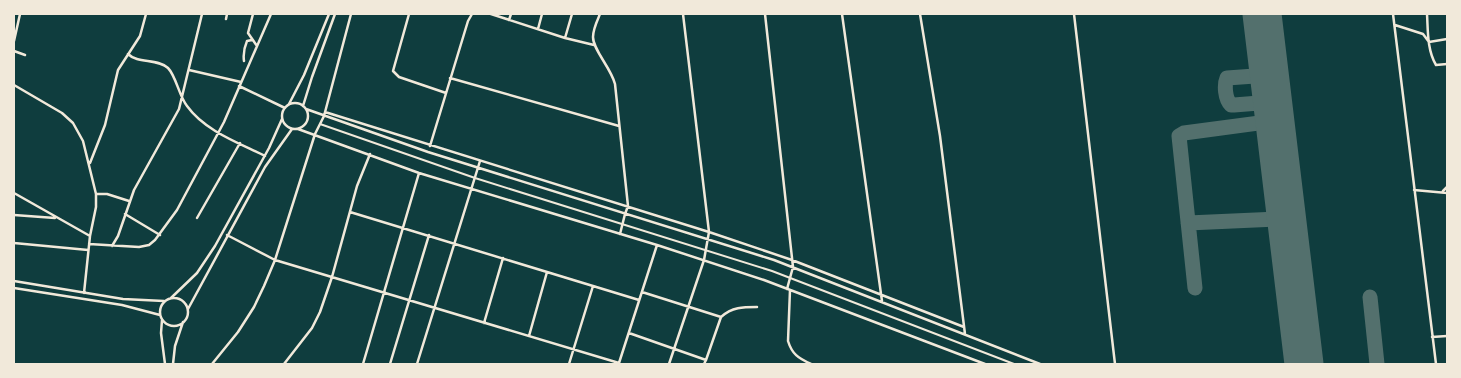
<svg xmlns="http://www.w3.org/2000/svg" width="1461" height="378" viewBox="0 0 1461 378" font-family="'Titillium Web',sans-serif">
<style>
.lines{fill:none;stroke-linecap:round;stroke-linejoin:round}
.taxiway{stroke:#53706d;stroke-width:15}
.runway{stroke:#53706d;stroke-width:39}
.pedestrian{stroke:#f1e9da;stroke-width:2}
.minor{stroke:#f1e9da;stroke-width:2.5}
</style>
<rect width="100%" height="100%" fill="#0f3d3e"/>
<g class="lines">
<!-- taxiway -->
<path class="taxiway" d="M1269 75 1227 78C1224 85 1225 99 1231 105H1234L1272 102
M1188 223 1277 219 1281 220 1287 226
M1195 288 1179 136 1184 133 1274 121
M1370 297 1377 364"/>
<!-- runway -->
<path class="runway" d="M1262 14 1304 364"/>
<!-- pedestrian -->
<path class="pedestrian" d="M320 124 475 178 772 271 1014 364"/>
<!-- minor -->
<path class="minor" d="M253 14 248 33 257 46
M409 14 393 71 399 77 446 93
M491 14 565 38 594 45
M600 14C597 21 593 29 593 37 593 50 611 68 615 84L628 206 625 214 620 234
M765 14 793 267 787 289
M842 14 882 301
M920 14 940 136 965 334
M1074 14 1115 364
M1393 14 1436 364
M1427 14C1428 30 1427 50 1436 65L1447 64
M226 19 227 14
M509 20 511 14
M1395 25 1423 34 1429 42 1447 39
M538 29 542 14
M565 38 572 14
M14 41 20 14
M14 51 25 55
M128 54C138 64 157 58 168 68 176 76 179 96 187 106 205 131 239 143 265 156
M244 61C243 54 244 48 247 41L252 40
M189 70 241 82
M450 78 619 126
M14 85 62 113 73 123 83 141 96 194V207L90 236 84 293
M239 86 285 108
M282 116a13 13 0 1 1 26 0a13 13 0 1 1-26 0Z
M289 104 304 75 329 14
M303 106 312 77 335 14
M306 109 428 152 774 260 1040 364
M325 112 709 232 792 260 964 327
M298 129 419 173 657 245 764 280 985 364
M430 146 468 21 472 14
M90 163 105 125 118 70 140 36 146 14
M1414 190 1447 193
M1443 191 1447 187
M14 193 90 236
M96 194H107L129 201
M350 212 639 300
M125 214 160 235
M14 215 55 218
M197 218 240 143
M227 235 275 260 619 363
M14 243 88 250
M89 244 139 247 149 245 155 240 177 210 224 122 271 14
M112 246 118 236 134 190 179 109 202 14
M14 281 123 299 164 301
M14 288 122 305 160 315
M790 290 788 341C792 354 798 358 811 364
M642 292 721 317
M160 312a14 14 0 1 1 28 0a14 14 0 1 1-28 0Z
M171 298 197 273 215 246 269 148 282 119
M188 309 265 167 292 129
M162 320 161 333 165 364
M484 323 503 258
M629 333 706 360 704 364
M529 336 547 272
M1432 337 1447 336
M706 360 721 317C732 307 743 307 757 307
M619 363 657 245
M173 364 175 346 183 322
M212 364 238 332 254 307 264 286 275 260 315 134 324 116 351 14
M284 364 312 328 320 312 332 277 357 186 370 154
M363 364 419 173
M390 364 429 235
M417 364 480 161
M569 364 593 286
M669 364 704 260 709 232 683 14"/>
</g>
<!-- border -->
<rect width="1461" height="378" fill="none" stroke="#f1e9da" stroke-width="30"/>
</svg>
